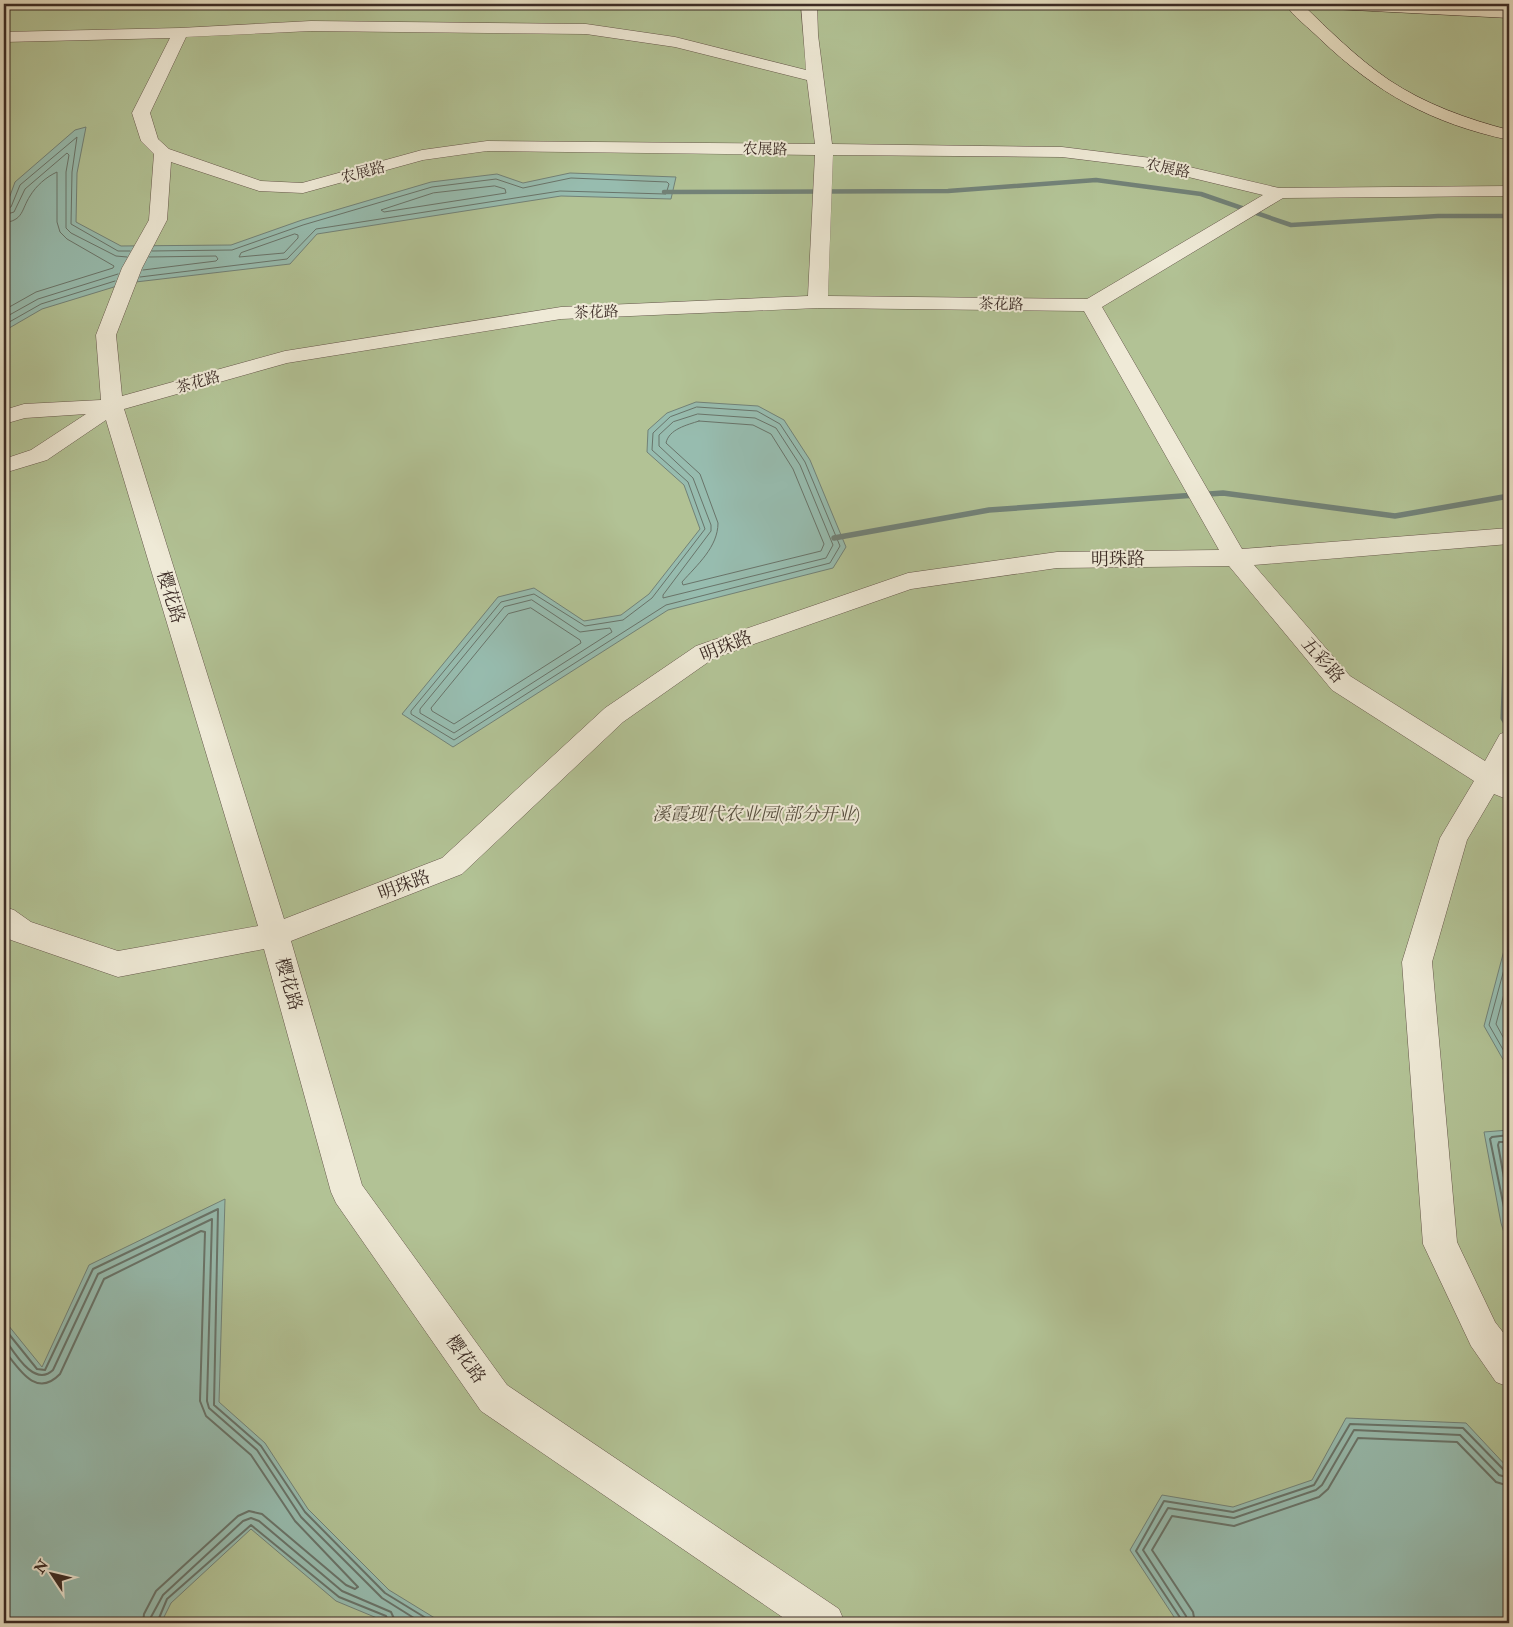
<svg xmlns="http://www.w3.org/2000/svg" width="1513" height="1627" viewBox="0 0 1513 1627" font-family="'IM FELL Double Pica','Noto Serif SC',serif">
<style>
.green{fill:#b2c295;stroke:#76765d}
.water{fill:#97bcaf;stroke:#728278}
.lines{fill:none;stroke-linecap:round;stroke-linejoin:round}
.shore-far1{stroke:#69746a;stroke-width:1}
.shore{stroke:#69746a;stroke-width:2}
.stream-far2{stroke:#728278;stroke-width:4.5}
.stream-far1{stroke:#728278;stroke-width:5.5}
.stream{stroke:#728278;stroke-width:7}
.minor-casing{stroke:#66584c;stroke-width:1}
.highway-casing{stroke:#3b2b25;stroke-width:1}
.minor{fill:#efead7;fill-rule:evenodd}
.highway{fill:#e6dec2;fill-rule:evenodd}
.labels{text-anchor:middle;stroke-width:4;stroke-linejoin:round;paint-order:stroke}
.far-street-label{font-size:15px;fill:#3b2b25;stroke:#efead7}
.street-label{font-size:18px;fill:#3b2b25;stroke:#efead7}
.park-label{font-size:18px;font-style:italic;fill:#595141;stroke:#efead7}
</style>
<rect width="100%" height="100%" fill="#e6dec2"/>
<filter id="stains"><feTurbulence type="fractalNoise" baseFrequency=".004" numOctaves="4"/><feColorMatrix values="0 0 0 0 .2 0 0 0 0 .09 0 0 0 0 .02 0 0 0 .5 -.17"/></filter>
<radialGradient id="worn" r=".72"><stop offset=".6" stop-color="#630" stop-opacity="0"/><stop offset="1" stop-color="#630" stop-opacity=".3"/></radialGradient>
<!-- green -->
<path class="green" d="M4 4H1509V1623H4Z"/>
<!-- water -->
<path class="water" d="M86 127 77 173 76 222 121 246 231 245 302 220 431 182 497 174 523 183 570 173 676 177 671 199 561 196 317 234 290 264 127 283 42 309 4 331V204H7L15 182 75 130Z
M696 402 758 406 784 420 810 460 846 547 833 568 668 610 453 747 402 714 498 597 534 588 584 621 621 615 649 594 700 529 684 485 647 452 648 430 667 413Z
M1507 939H1509V1070L1484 1026Z
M1509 1130V1249L1501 1223 1484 1132Z
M225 1199 219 1402 265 1443 308 1509 389 1590 438 1620 475 1623H389L336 1601 251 1529 171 1603 161 1623H4V1320L42 1367 89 1265Z
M1346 1418 1466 1423 1509 1469V1623H1178L1130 1550 1162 1495 1233 1507 1312 1480Z"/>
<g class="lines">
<!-- shore-far1 -->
<path class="shore-far1" d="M495 186 505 189 506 193 384 212 381 210 433 193Z
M4 209 11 207 20 185 77 137 72 172 71 224 118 251H130
M4 215 14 212 25 189 67 153 69 155 66 172V228L71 233 116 256 127 257
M4 223C24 220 21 210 30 196 36 186 46 177 57 172V222L60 232 67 239 114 266 113 268 36 292 4 310
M295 234 298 235V238L284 253 239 257 241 253Z
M143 270 216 261 218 259 216 256 149 257
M140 277 287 259 316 229 560 191 666 194 669 184 667 182 571 178 523 188 496 179 432 187 303 225 232 250 152 251
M4 318 38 299 118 274
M4 325 41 304 115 281
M697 407 757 411 780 424 805 462 840 546 830 563 666 605 454 740 411 714V711L501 602 534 594 585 626 623 620 652 598 705 529 688 482 652 450 653 433 670 417Z
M698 414 755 418 776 428 800 465 833 545 826 558 663 598V595L711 531V525L693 478 659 446V435L673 422Z
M699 421 753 425 771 434 793 469 824 544 821 551 683 585 682 582C697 565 718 547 718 523L700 474 666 443C669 429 687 425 699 421Z
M532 600 580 632 610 628 612 632 454 733 420 713V709L504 607Z
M531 608 580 640 581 643 454 724 432 711 431 708 508 614Z
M1509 951 1489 1025 1509 1060
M1509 975 1496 1024 1509 1048"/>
<!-- shore -->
<path class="shore" d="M1509 1135 1492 1137 1490 1139 1509 1232
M1509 1142H1499L1498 1145 1509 1205
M4 1328 37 1369 45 1370 93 1269 218 1209 214 1405 261 1446 305 1512 385 1593 434 1623
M4 1338C14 1352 34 1388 53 1370L98 1274 212 1219 207 1401 209 1408 257 1450 301 1517 382 1598 422 1623
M4 1350C19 1369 36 1399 60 1374L104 1279 201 1231 205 1232 200 1401 206 1416 251 1455 295 1521 358 1587 355 1589 346 1585 262 1514 249 1511 238 1516 156 1591 144 1614 143 1623
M150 1623 151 1617 163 1595 243 1521 251 1518 259 1521 342 1591 391 1612 396 1623
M157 1623 167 1599 251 1525 339 1597 386 1616 389 1623
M1181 1623V1619L1136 1551 1164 1501 1233 1512 1314 1485 1350 1424 1463 1428 1504 1470 1509 1472
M1188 1623 1186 1616 1143 1550 1168 1508 1234 1518 1316 1490 1322 1485 1354 1430 1460 1435 1499 1475 1509 1478
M1195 1623 1193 1612 1152 1550 1172 1516 1234 1526 1319 1497 1328 1489 1358 1438 1457 1442 1496 1482 1509 1486"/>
<!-- stream-far2 -->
<path class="stream-far2" d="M664 192 948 191 1096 180 1201 194 1291 225 1438 216H1509"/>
<!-- stream-far1 -->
<path class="stream-far1" d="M834 538 989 510 1223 493 1395 516 1509 496
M1507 626 1509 616"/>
<!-- stream -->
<path class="stream" d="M1507 624 1504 718 1509 727"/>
<defs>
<path id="minor" d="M801 4H817L818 35 832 144 1062 147 1151 158 1279 188 1509 186V196L1283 198 1102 307 1242 549 1509 528V544L1254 565 1350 676 1485 761 1500 734 1509 731V767L1505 774 1509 777V800L1494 794 1467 840 1432 962 1457 1242 1495 1322 1509 1340V1387L1496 1382 1471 1346 1423 1244 1402 962 1440 838 1474 781 1332 690 1229 566 1057 568 911 589 714 658 623 722 462 874 291 941 362 1185 507 1385 839 1609 845 1623H791L481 1411 336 1203 331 1192 264 949 118 977 11 940 4 935V907L14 910 31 922 118 951 258 926 106 420 47 460 4 473V459L31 450 86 414 25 418 4 424V410L24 404 101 400 96 335 122 268 149 220 154 154 141 141 132 113 170 38 4 42V32L180 28 311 21 586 24 675 37 806 70ZM311 31 586 34 675 47 807 80 815 144 487 141 422 150 302 183 261 181 169 149 158 139 150 113 186 37ZM487 151 815 155 808 296 561 307 285 351 122 396 116 335 142 268 167 220 171 162 259 191 303 193 423 160ZM833 155 1062 157 1151 168 1263 195 1087 299 828 296ZM818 308 1084 311 1219 550 1057 552 908 573 696 646 605 708 442 858 284 919 124 409 287 363 561 319Z"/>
<path id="highway" d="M1285 4H1302C1329 30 1357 58 1389 80 1425 104 1467 119 1509 130V140C1431 123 1378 94 1320 39 1309 28 1294 17 1285 4Z
M1325 4H1419L1509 8V18L1333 9 1328 7Z"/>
</defs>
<!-- minor casing -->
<use href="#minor" class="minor-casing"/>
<!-- highway casing -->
<use href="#highway" class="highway-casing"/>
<!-- minor -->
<use href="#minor" class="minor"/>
<!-- highway -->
<use href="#highway" class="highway"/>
</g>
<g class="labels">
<!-- far-street labels -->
<g class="far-street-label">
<text transform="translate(765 149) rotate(1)" y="5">农展路</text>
<text transform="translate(1168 168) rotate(12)" y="5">农展路</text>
<text transform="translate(363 172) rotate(-15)" y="5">农展路</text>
<text transform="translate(1001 304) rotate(1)" y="5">茶花路</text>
<text transform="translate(596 312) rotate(-2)" y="5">茶花路</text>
<text transform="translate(198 382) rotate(-16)" y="5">茶花路</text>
</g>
<!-- street labels -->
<g class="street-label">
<text transform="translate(1118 559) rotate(-1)" y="6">明珠路</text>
<text transform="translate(171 597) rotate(73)" y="6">樱花路</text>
<text transform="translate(726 646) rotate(-22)" y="6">明珠路</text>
<text transform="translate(1323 660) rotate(48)" y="6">五彩路</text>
<text transform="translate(404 885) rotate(-21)" y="6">明珠路</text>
<text transform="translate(289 984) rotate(74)" y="6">樱花路</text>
<text transform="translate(466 1359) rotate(55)" y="6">樱花路</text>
</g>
<!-- park labels -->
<g class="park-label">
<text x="756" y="820">溪霞现代农业园(部分开业)</text>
</g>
</g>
<!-- margin -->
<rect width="1513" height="1627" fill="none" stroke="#e6dec2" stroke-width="20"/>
<rect x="5" y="5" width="1503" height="1617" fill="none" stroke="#3b2b25" stroke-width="2.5"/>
<rect x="10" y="10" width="1493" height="1607" fill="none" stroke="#3b2b25"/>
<!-- north arrow -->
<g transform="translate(52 1574) rotate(305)" stroke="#efead7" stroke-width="4" paint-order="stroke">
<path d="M0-4L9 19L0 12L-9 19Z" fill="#3b2b25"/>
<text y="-8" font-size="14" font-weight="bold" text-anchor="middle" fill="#3b2b25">N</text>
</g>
<rect width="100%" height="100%" filter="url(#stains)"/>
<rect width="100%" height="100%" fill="url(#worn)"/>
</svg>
